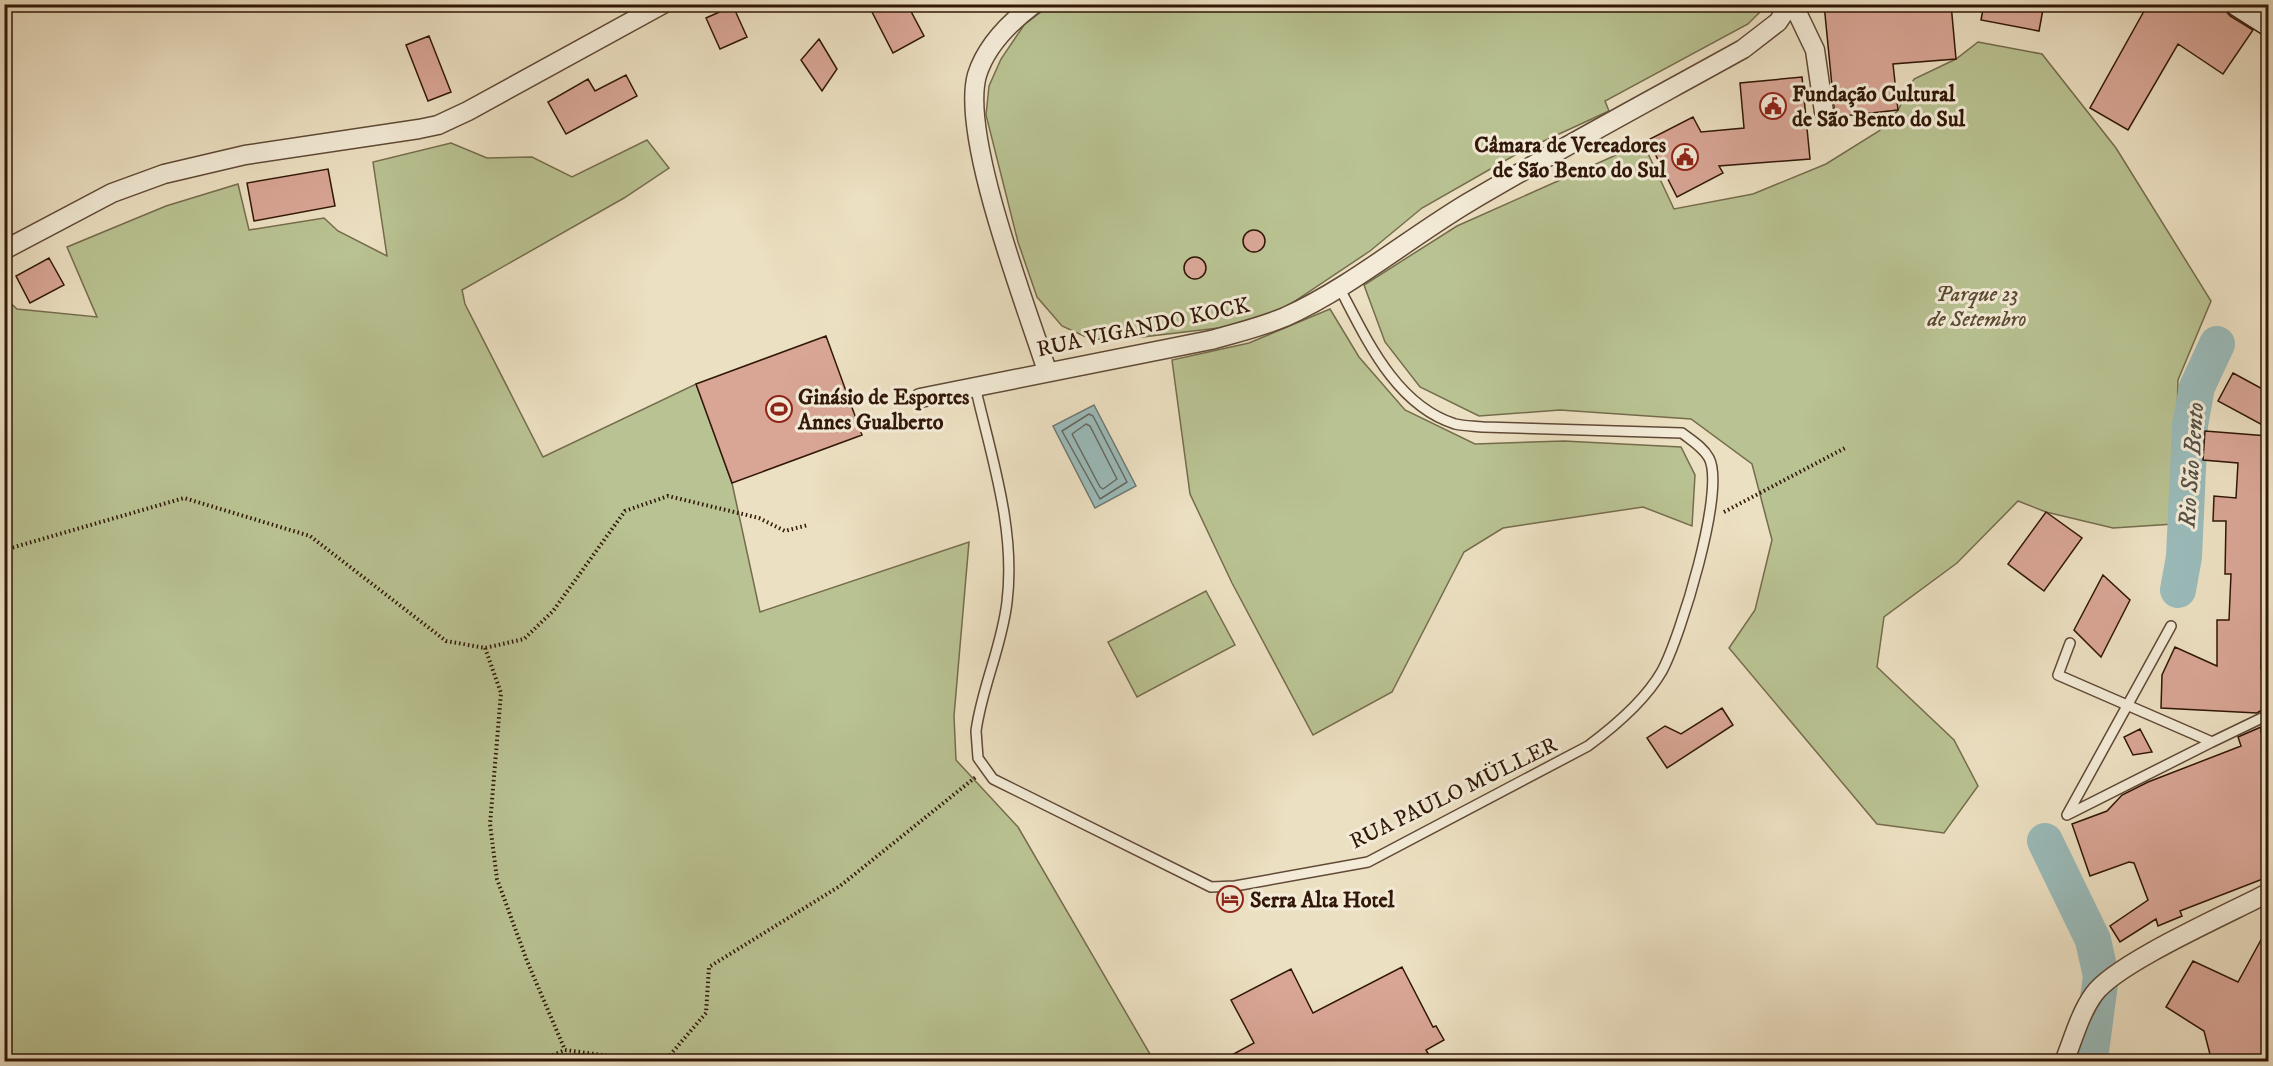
<svg xmlns="http://www.w3.org/2000/svg" width="2273" height="1066" viewBox="0 0 2273 1066" font-family="'IM FELL DW Pica',serif">
<style>
.green{fill:#b9c292;stroke:#756c4c;stroke-width:1.5}
.water{fill:#9abbba;stroke:#707972;stroke-width:1.5}
.lines{fill:none;stroke-linecap:round;stroke-linejoin:round}
.shore{stroke:#666960;stroke-width:1.5}
.river{stroke:#9abbba;stroke-width:36}
.building{fill:#d9a696;stroke:#311707;stroke-width:1.5}
.lane-casing{stroke:#604936;stroke-width:12}
.street-casing{stroke:#604936;stroke-width:21}
.secondary-casing{stroke:#311707;stroke-width:27}
.path{stroke:#311707;stroke-width:4;stroke-dasharray:1.5 3;stroke-linecap:butt}
.lane{stroke:#f3ebd7;stroke-width:9}
.street{stroke:#f3ebd7;stroke-width:18}
.secondary{stroke:#f3ebd7;stroke-width:24}
.labels{text-anchor:middle;stroke-width:6;stroke-linejoin:round;paint-order:stroke}
.poi-label{font-size:22px;font-weight:bold;fill:#311707;stroke:#f3ebd7;text-anchor:start}
.park-label{font-size:22px;font-style:italic;fill:#5a4a31;stroke:#f3ebd7}
.street-label{font-size:22px;fill:#311707;stroke:#f3ebd7}
.water-label{font-size:24px;font-style:italic;fill:#565046;stroke:#f3ebd7}
</style>
<rect width="100%" height="100%" fill="#ece0c2"/>
<filter id="stains"><feTurbulence type="fractalNoise" baseFrequency=".00333" numOctaves="4"/><feColorMatrix values="0 0 0 0 .2 0 0 0 0 .09 0 0 0 0 .02 0 0 0 .5 -.17"/></filter>
<radialGradient id="worn" r=".72"><stop offset=".6" stop-color="#630" stop-opacity="0"/><stop offset="1" stop-color="#630" stop-opacity=".3"/></radialGradient>
<!-- green -->
<path class="green" d="M1050 5H1767L1748 24 1605 101 1609 111 1522 151 1422 208 1370 251 1277 313 1235 326 1109 341 1086 337 1062 326 1037 297 1018 242 986 115 989 86 1001 59 1024 25Z
M1978 42 2042 54 2116 148 2211 301 2178 380 2174 524 2113 528 2046 512 2018 501 1957 563 1884 617 1877 667 1954 740 1978 786 1944 833 1877 824 1729 648 1755 610 1772 540 1752 464 1691 419 1560 410 1479 416 1420 387 1385 342 1364 285 1457 226 1643 143 1674 209 1753 194 1826 164 1879 131 1898 110 1914 79 1956 59Z
M647 140 669 168 624 198 462 290 465 304 543 457 696 384 732 483 760 612 969 542 954 716 956 760 1018 827 1154 1061H5L4 297 17 309 97 317 67 247 166 206 238 184 249 230 324 218 338 231 387 256 373 162 451 143 487 158 532 157 572 177Z
M1330 309 1359 357 1405 410 1475 444 1564 441 1681 447 1695 475 1692 526 1643 507 1503 528 1464 552 1392 692 1313 735 1232 583 1190 494 1172 360 1249 343Z
M1206 591 1235 645 1137 697 1108 642Z"/>
<!-- water -->
<path class="water" d="M1094 405 1136 486 1095 508 1053 426Z"/>
<g class="lines">
<!-- shore -->
<path class="shore" d="M1089 414 1093 416 1127 482 1100 499 1062 431Z
M1086 424 1090 426 1117 479 1103 489 1100 487 1072 434Z"/>
<!-- river -->
<path class="river" d="M2178 590 2184 557 2190 425 2197 387 2217 344
M2045 841 2093 940 2101 976 2091 1051 2084 1062"/>
</g>
<!-- building -->
<path class="building" d="M881 4H907L924 36 893 53 871 10Z
M1824 4H1951L1956 59 1893 64 1898 110 1835 117Z
M1984 4H2044L2039 31 1981 20Z
M2148 4H2220L2230 16 2253 30 2223 74 2178 44 2128 130 2090 108Z
M733 6 747 37 720 49 706 18Z
M429 36 451 92 428 101 406 45Z
M819 39 837 69 822 91 801 60Z
M626 75 637 96 566 134 548 102 588 79 595 91Z
M1802 77 1810 159 1719 166 1723 173 1677 197 1648 140 1693 117 1701 132 1744 128 1740 83Z
M328 169 335 206 254 221 247 183Z
M1243 241a11 11 0 1 1 22 0a11 11 0 1 1-22 0Z
M1184 268a11 11 0 1 1 22 0a11 11 0 1 1-22 0Z
M49 258 64 285 30 303 16 276Z
M826 336 862 435 732 483 696 384Z
M2233 373 2268 392V428L2218 401Z
M2205 431 2268 436V515L2262 612 2261 669H2264L2262 710 2257 713 2161 708 2162 675 2175 647 2217 666V620H2229L2231 574H2225L2226 521H2213L2214 496 2236 498 2238 463 2203 460Z
M2046 512 2082 538 2044 591 2008 564Z
M2103 575 2130 600 2101 657 2074 630Z
M1722 708 1733 725 1667 768 1647 738 1665 726 1681 734Z
M2261 727V732L2268 728V877L2180 911 2182 916 2158 926 2156 919 2120 942 2110 926 2148 900 2134 863 2129 862 2090 876 2072 824 2107 811 2122 795 2148 782 2241 746 2238 737Z
M2140 729 2152 752 2133 755 2124 737Z
M2268 927V1062H2212L2204 1031 2166 1007 2193 961 2238 982Z
M1402 967 1433 1027 1436 1026 1444 1040 1426 1050 1433 1062H1219L1254 1043 1231 1000 1291 969 1313 1013Z"/>
<g class="lines">
<defs>
<path id="lane" d="M975 386C991 456 1016 529 1007 602 1002 646 982 687 976 731L978 758 993 779 1211 887 1235 886 1368 862 1588 746C1615 726 1645 701 1662 671 1680 638 1726 490 1709 458 1703 447 1691 440 1682 433L1483 427C1474 426 1464 426 1455 424 1395 405 1366 338 1339 287
M2171 626 2067 815 2212 742
M2070 643 2058 675 2212 742 2268 715"/>
<path id="street" d="M1034 4C1010 22 986 46 977 75 960 136 1026 305 1047 371
M1793 4 1815 50 1824 112
M4 250 112 193 164 174 245 155 419 129 438 125 468 111 663 4
M920 398 1211 340C1236 333 1261 327 1285 317 1349 288 1405 241 1466 204 1557 150 1651 100 1743 49L1778 22 1790 4
M2064 1062C2073 1040 2080 1013 2094 994 2116 963 2230 913 2268 893"/>
<path id="secondary" d="M2238 4 2268 23"/>
</defs>
<!-- lane casing -->
<use href="#lane" class="lane-casing"/>
<!-- street casing -->
<use href="#street" class="street-casing"/>
<!-- secondary casing -->
<use href="#secondary" class="secondary-casing"/>
<!-- path -->
<path class="path" d="M1724 512 1845 448
M4 550 184 498 310 536 446 641 485 648 524 639 553 611 625 511 668 496 759 518 785 531 808 525
M485 648 501 693 490 824 497 879 527 961 565 1050
M536 1062 565 1050 654 1062
M664 1062 706 1013 709 967 840 886 977 776"/>
<!-- lane -->
<use href="#lane" class="lane"/>
<!-- street -->
<use href="#street" class="street"/>
<!-- secondary -->
<use href="#secondary" class="secondary"/>
</g>
<!-- icons -->
<defs>
<symbol id="civic-ring" viewBox="-11 -11 22 22"><circle r="9.5" fill="#f3ebd7" stroke="#8f2418" stroke-width="1.5"/><path d="M-.6-6.5H3V-4.5H.6V-3L4-1V1h2V6H-6V1h2V-1L-.6-3ZM-1.2 2.5V6h2.4V2.5Z" fill="#8f2418"/></symbol>
<symbol id="stadium-ring" viewBox="-11 -11 22 22"><circle r="9.5" fill="#f3ebd7" stroke="#8f2418" stroke-width="1.5"/><path d="M0-5a6.5 5 0 1 0 0 10a6.5 5 0 1 0 0-10ZM-3.5-1.8h7v3.6h-7Z" fill="#8f2418"/></symbol>
<symbol id="hotel-ring" viewBox="-11 -11 22 22"><circle r="9.5" fill="#f3ebd7" stroke="#8f2418" stroke-width="1.5"/><path d="M-6-4.5h1.5V1H6V5H4.5V3h-9V5H-6ZM-4 0a1.8 1.8 0 1 1 3.6 0ZM.5 0V-2.5h3Q6-2.5 6 0Z" fill="#8f2418"/></symbol>
</defs>
<g fill-rule="evenodd">
<use href="#civic-ring" x="1758" y="91" width="30" height="30"/>
<use href="#civic-ring" x="1670" y="142" width="30" height="30"/>
<use href="#stadium-ring" x="764" y="394" width="30" height="30"/>
<use href="#hotel-ring" x="1215" y="884" width="30" height="30"/>
</g>
<g class="labels">
<!-- poi labels -->
<g class="poi-label">
<text x="1792" y="101">Fundação Cultural<tspan x="1792" dy="25">de São Bento do Sul</tspan></text>
<text x="1666" y="152" text-anchor="end">Câmara de Vereadores<tspan x="1666" dy="25">de São Bento do Sul</tspan></text>
<text x="798" y="404">Ginásio de Esportes<tspan x="798" dy="25">Annes Gualberto</tspan></text>
<text x="1250" y="907">Serra Alta Hotel</text>
</g>
<!-- park labels -->
<g class="park-label">
<text x="1977" y="301">Parque 23<tspan x="1977" dy="25">de Setembro</tspan></text>
</g>
<!-- street labels -->
<g class="street-label">
<text transform="translate(1143 326) rotate(-12)" y="8">RUA VIGANDO KOCK</text>
<text transform="translate(1453 792) rotate(-26)" y="8">RUA PAULO MÜLLER</text>
</g>
<!-- water labels -->
<g class="water-label">
<text transform="translate(2191 465) rotate(-86)" y="8">Rio São Bento</text>
</g>
</g>
<!-- margin -->
<rect width="2273" height="1066" fill="none" stroke="#ece0c2" stroke-width="24"/>
<rect x="6" y="6" width="2261" height="1054" fill="none" stroke="#311707" stroke-width="3"/>
<rect x="12" y="12" width="2249" height="1042" fill="none" stroke="#311707" stroke-width="1.5"/>
<rect width="100%" height="100%" filter="url(#stains)"/>
<rect width="100%" height="100%" fill="url(#worn)"/>
</svg>
